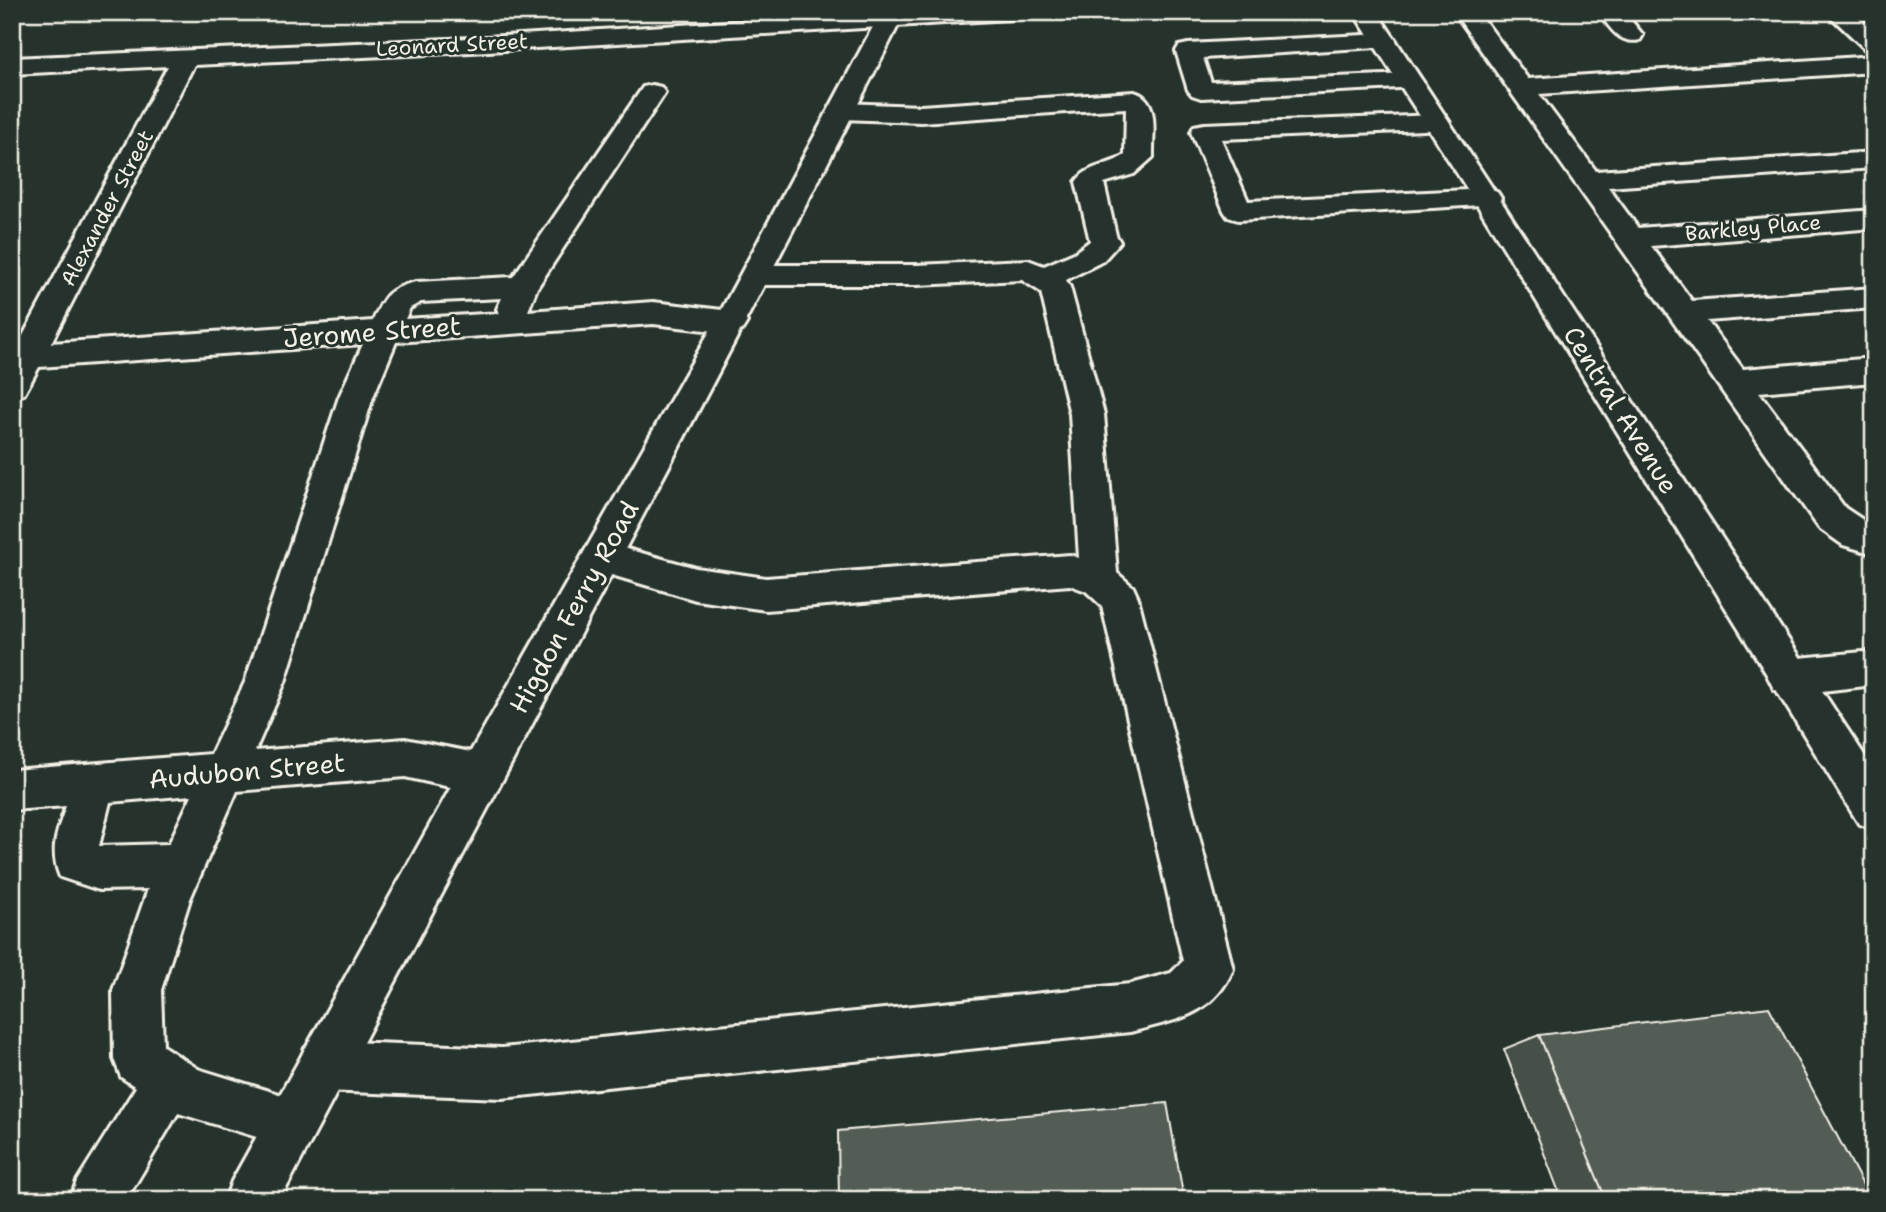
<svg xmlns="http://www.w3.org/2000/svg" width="1886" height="1212" viewBox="0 0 1886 1212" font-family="'Shantell Sans',sans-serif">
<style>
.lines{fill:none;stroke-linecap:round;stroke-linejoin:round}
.minor-casing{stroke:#f4f1e8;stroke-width:6}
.major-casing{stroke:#f4f1e8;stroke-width:6}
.minor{fill:#26332d;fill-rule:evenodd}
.major{fill:#26332d;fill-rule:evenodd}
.wall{fill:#474f49;stroke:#f4f1e8;stroke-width:2}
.building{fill:#525c55;stroke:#f4f1e8;stroke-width:2}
.labels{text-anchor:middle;stroke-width:6;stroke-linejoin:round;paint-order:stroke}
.far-street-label{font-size:21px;fill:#f4f1e8;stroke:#26332d}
.street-label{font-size:26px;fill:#f4f1e8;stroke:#26332d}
</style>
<rect width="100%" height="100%" fill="#26332d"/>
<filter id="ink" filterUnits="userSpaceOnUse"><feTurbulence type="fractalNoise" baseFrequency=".0143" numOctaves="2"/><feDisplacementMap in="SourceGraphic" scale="14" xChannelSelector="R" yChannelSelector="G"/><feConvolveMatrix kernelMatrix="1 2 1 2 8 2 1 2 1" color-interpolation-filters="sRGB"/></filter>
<g filter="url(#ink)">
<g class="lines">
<defs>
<path id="minor" d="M887 12H1022L1018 17 1010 19 471 52 194 65 51 343 373 321C384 295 388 289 416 282L513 277 643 87 652 85 661 87 665 93 537 288 528 311 653 302 731 311 742 314 747 322 742 330 731 333 653 324 396 342 373 397 285 682 255 751 405 739 481 754 496 760 502 774 496 788 481 794 405 777 237 791 190 899 161 990 163 1046 198 1069 311 1104 319 1122 311 1140 293 1148 178 1113 126 1200H70L77 1181 136 1087 121 1077 114 1059 113 990 148 889 99 890 60 877C49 850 57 832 66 806L12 810V770L211 754 245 682 339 397 363 344 39 367 24 394 12 398V346L18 345 168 66 12 74V58L471 38ZM502 298 497 309 500 313 405 319 410 308 421 302ZM192 795 169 844 99 846 110 802Z
M1454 12H1478L1528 79 1874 56V72L1539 94 1596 171 1874 152V168L1608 187 1638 228 1874 210V228L1651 246 1692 301 1874 288V308L1707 321 1743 369 1874 358V382L1759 392 1845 508 1866 522 1874 524V554L1843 545 1819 528Z
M1599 12H1624L1643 35 1640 40C1620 45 1609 27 1599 12Z
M1826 12H1853L1874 31V51L1865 49Z
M1384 34 1393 36 1396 41 1393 46 1203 58 1211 82 1410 74 1419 77 1423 82 1419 87 1201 98 1192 95 1188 90 1176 51 1179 46 1188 44Z
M1134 92C1161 99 1152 135 1153 157L1134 174 1104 183 1116 235 1120 242 1103 261 1066 280 1070 287 1104 414 1117 573 1133 587 1138 598 1233 969C1213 1016 1175 1020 1130 1032L502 1098 323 1091 305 1084 298 1066 305 1048 323 1041 502 1048 1130 984 1171 973 1183 961 1102 606 1086 591 1070 585 766 610 696 600 588 568 582 557 588 546 601 542 696 568 766 578 1070 555 1079 558 1070 414 1041 292 1022 280 917 285H756L745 282 741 275 745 268 756 265H917L1028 260 1044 266 1074 253 1090 241 1076 182C1088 164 1108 167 1125 155L1126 108 921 122 842 119 833 117 829 111 833 105 842 103 921 106Z
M1437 115 1446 117 1450 123 1446 129 1221 139 1248 201 1487 189 1497 192 1501 198 1497 204 1238 220 1228 217 1224 211 1191 132 1194 126 1204 124Z
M1874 651V685L1788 695 1774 689 1768 677 1774 665 1788 659Z"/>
<path id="major" d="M881 12H905C702 411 488 804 280 1200H225L232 1181 466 760 715 322Z
M1353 12H1377L1874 770V829L1859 824 1473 198Z"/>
</defs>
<!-- minor casing -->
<use href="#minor" class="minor-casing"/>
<!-- major casing -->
<use href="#major" class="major-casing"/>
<!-- minor -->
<use href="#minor" class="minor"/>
<!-- major -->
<use href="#major" class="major"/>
</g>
<!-- wall -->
<path class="wall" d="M1539 1035 1871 1200H1562L1504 1049Z"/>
<!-- building -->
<path class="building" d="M1769 1007 1871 1200H1606L1539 1035Z
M1167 1103 1184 1200H839L838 1131Z"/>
</g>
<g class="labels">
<!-- far-street labels -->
<g class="far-street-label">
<text transform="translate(452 45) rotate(-3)" y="7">Leonard Street</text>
<text transform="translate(107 208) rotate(-62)" y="7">Alexander Street</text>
<text transform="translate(1753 228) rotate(-5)" y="7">Barkley Place</text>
</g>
<!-- street labels -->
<g class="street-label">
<text transform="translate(372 332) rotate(-4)" y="9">Jerome Street</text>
<text transform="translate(1621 410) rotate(58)" y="9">Central Avenue</text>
<text transform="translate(574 607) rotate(-61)" y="9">Higdon Ferry Road</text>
<text transform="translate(247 771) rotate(-5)" y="9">Audubon Street</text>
</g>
</g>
<!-- margin -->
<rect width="1886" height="1212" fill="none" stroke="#26332d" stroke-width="42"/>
<rect x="21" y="21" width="1844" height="1170" fill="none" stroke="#f4f1e8" stroke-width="2.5" filter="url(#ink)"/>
</svg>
